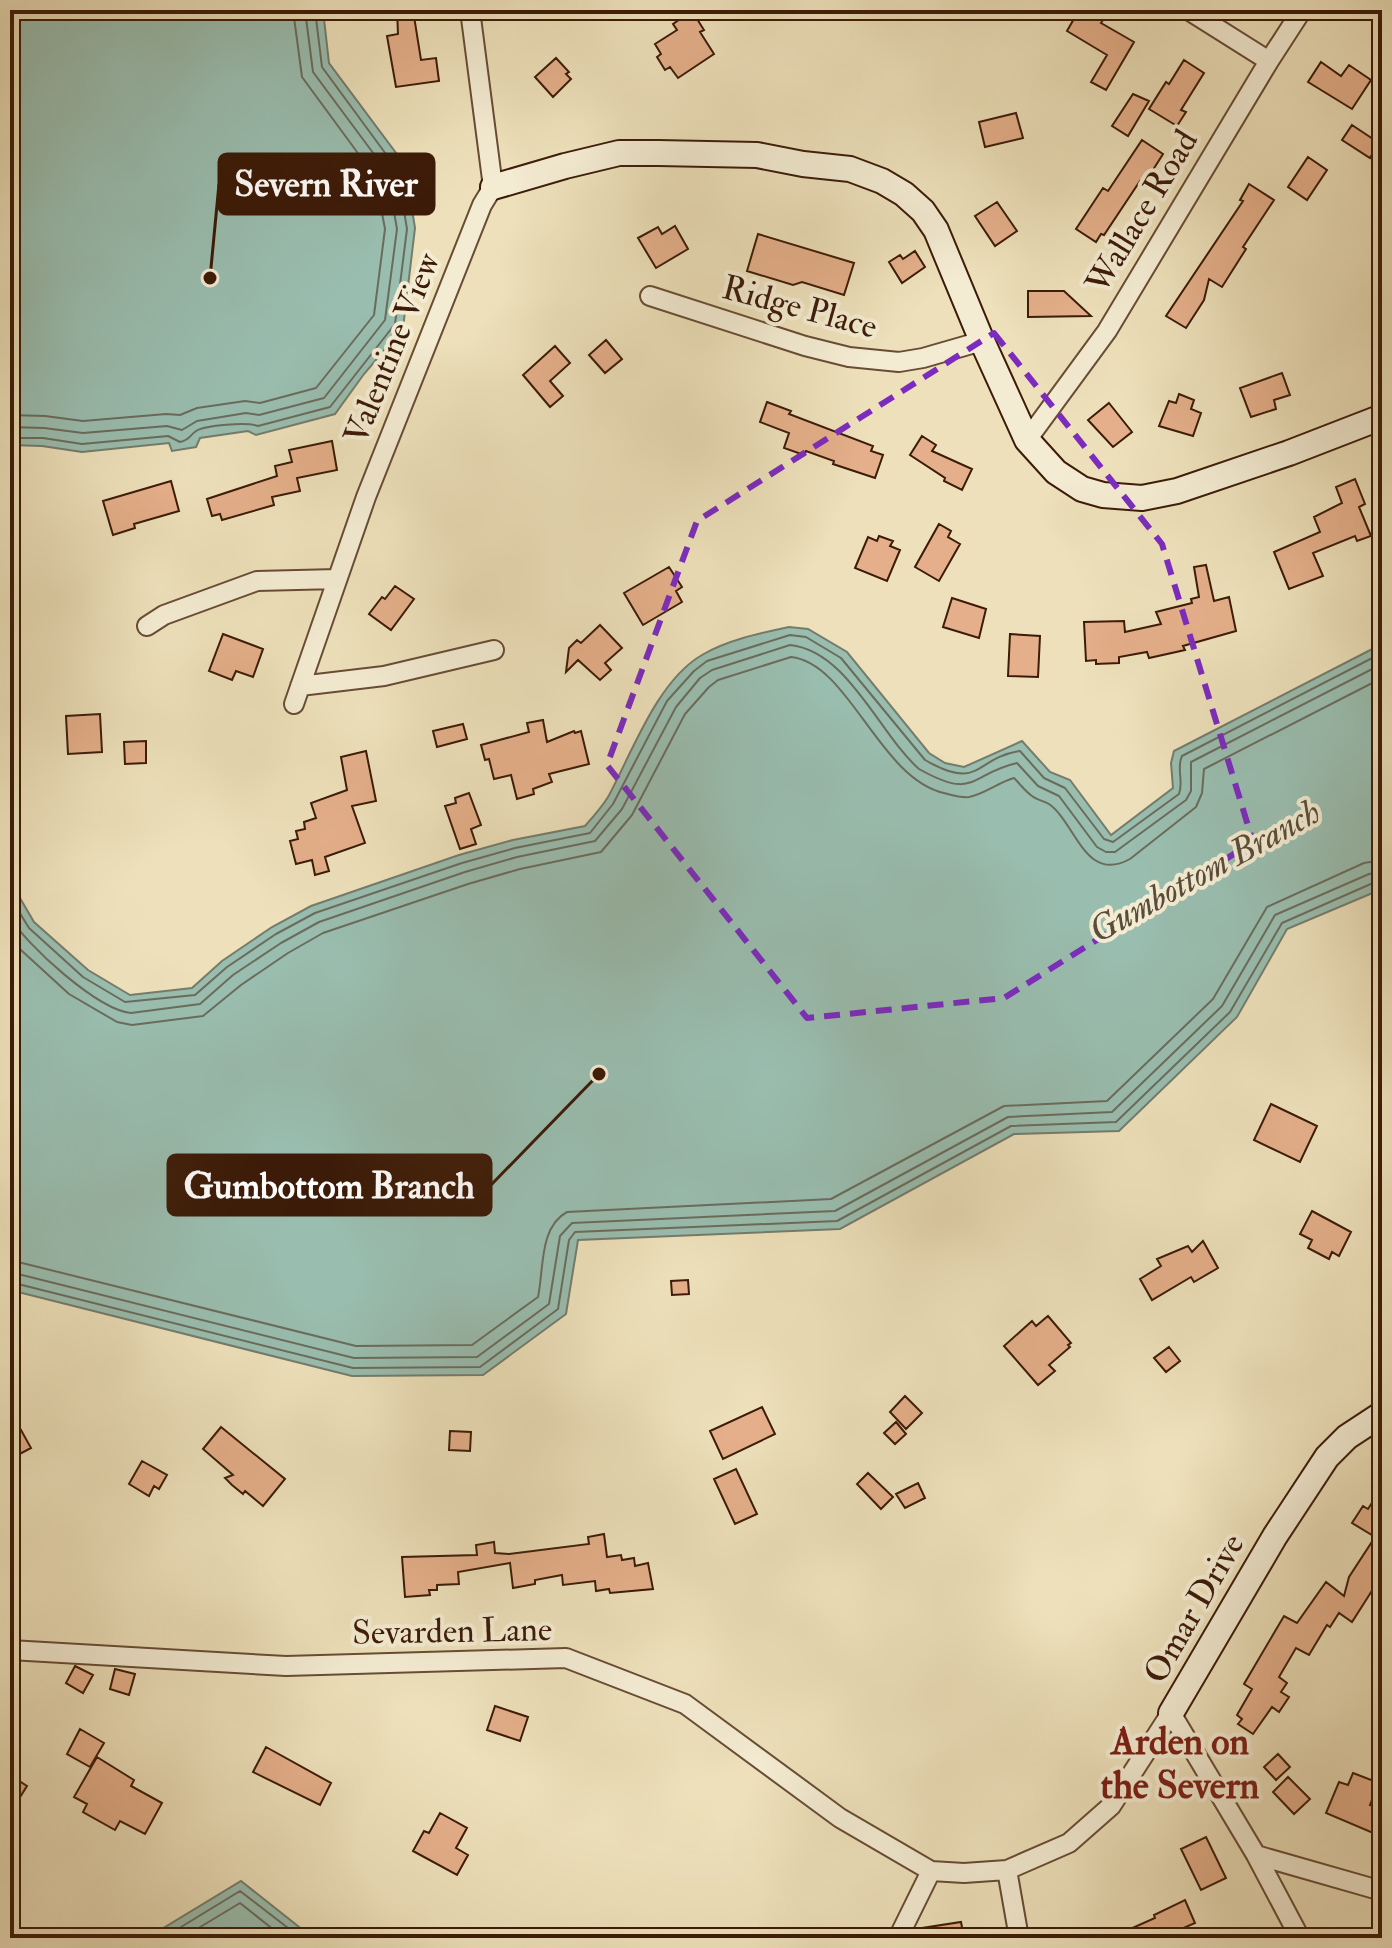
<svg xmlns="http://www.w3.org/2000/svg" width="1392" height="1948" viewBox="0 0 1392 1948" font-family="'IM FELL Double Pica',serif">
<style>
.water{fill:#99bdaf;stroke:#747c6c;stroke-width:2}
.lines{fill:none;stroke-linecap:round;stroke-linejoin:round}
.shore{stroke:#6a6c5c;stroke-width:2}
.building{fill:#e4af8a;stroke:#3c1b08;stroke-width:2}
.street-casing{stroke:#684c34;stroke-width:22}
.secondary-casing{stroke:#3c1b08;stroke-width:28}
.street{stroke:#f3ebd2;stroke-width:18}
.secondary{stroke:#f3ebd2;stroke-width:24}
.marked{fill:none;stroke:#7b2cbf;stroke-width:6;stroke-dasharray:16 10;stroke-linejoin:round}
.labels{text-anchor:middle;stroke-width:8;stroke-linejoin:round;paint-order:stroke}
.street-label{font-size:34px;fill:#3c1b08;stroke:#f3ebd2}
.water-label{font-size:36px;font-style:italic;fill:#584c3a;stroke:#f3ebd2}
.quarter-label{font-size:38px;font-weight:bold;fill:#7a1f14;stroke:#f3ebd2}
.leader{fill:none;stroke:#3c1b08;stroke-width:3}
.callout-dot{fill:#3c1b08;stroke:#f3ebd2;stroke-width:3}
.callout{fill:#3c1b08;stroke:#3c1b08;stroke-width:3}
.callout-label{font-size:36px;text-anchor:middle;font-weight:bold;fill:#fff}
</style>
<rect width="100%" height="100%" fill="#ede0ba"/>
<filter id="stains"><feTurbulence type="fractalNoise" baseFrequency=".0025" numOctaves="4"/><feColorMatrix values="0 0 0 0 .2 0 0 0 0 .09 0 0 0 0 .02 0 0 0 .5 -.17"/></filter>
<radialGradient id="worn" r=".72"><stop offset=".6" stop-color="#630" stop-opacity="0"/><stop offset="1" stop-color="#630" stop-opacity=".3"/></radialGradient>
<!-- water -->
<path class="water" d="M10 10H323L329 63 399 157 409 191 415 228 403 328 364 374 335 414 256 435 248 431 200 438 196 447 172 451 169 443 82 452 42 446 10 445Z
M789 627 808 629 847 652 929 753 945 763 964 767 1022 741 1050 772 1070 780 1111 835 1173 788 1171 763 1174 751 1382 644V889L1287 929 1237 1017 1119 1131 1014 1134 840 1229 578 1240 566 1314 483 1375 352 1376 10 1290V881L34 922 88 970 130 995 192 988 222 961 272 927 311 906 459 855 513 840 585 826C593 817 602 807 608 797 632 753 657 681 702 655 727 640 761 633 789 627Z
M241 1881 313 1938H147Z"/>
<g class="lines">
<!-- shore -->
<path class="shore" d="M10 415 45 416 83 421 166 414 180 415 197 408 245 401 260 403 316 388 374 315 385 229 379 197 371 171 302 77 293 10
M10 427 44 428 83 433 167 426 182 430 197 421 246 413 259 415 324 398 385 320 397 229 391 195 382 165 313 72 305 10
M10 438H43L82 444 168 436 180 442C190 440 189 436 196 431 206 425 247 422 258 426L330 407 395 324 407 229 401 193 391 161 322 67 315 10
M10 897 29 928 83 977 125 1002 195 995 227 967 276 934 315 913 462 863 515 848 590 833 613 804 667 701 694 671 707 661 790 635 806 637 841 658 925 760C981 792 974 758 1020 751L1044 778 1065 788 1104 839 1113 842 1179 794C1184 781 1176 768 1182 756L1382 653
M10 917C26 945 98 1010 131 1013L200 1004 233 975 281 943 319 922 465 872 517 857 595 841 622 809 676 707 700 678 712 670 790 645C848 651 879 734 919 769 976 801 969 774 1017 763L1038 786 1059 796 1097 847 1106 852H1115L1186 800 1191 791V762L1382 664
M10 940 69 994 117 1022 132 1025 203 1016 241 985 288 953 323 933 468 884 520 869 601 852 632 815 685 714 709 687 718 680 791 657C849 663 879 778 944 793 952 795 960 798 969 797 985 794 999 782 1014 778 1020 784 1025 791 1032 796 1037 800 1044 801 1049 804 1076 823 1085 884 1130 859L1196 807 1202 793 1204 769 1382 678
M10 1260 356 1346 472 1345 538 1297C544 1269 539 1227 567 1212L831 1199 1004 1106 1107 1101 1213 999 1267 907 1364 863 1382 860
M10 1272 354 1358 477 1357 549 1304 560 1236 572 1223 835 1211 1008 1117 1112 1112 1222 1006 1275 915 1369 874 1382 872
M10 1282 353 1368 480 1367 558 1309 569 1240 575 1232 837 1221 1011 1126 1116 1122 1230 1012 1282 923 1373 883 1382 882
M163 1938 240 1891 301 1938
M182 1938 240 1903 284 1938"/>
</g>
<!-- building -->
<path class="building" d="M397 10H413L421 60 436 58 439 81 396 87 387 36 398 34Z
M1079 10H1110L1101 23 1134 42 1106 90 1091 82 1107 55 1067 31Z
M692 11 704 30 700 32 714 54 678 78 670 67 665 70 657 57 661 54 655 44 677 30 673 24Z
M556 58 569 72 566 74 571 79 553 97 535 77Z
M1184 60 1204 73 1181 110 1186 112 1177 126 1149 109 1166 82 1169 84Z
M1321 62 1341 76 1349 65 1371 80 1352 109 1308 82Z
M1133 94 1149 101 1128 136 1112 126Z
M1016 113 1023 138 985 147 979 122Z
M1352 125 1379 143 1370 158 1342 140Z
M1142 140 1163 154 1144 184 1140 181 1104 235 1101 234 1096 242 1076 229 1103 188 1108 191Z
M1308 157 1327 170 1307 200 1288 187Z
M1249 184 1274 200 1243 247 1246 249 1222 287 1209 279 1204 300 1186 328 1166 316 1243 201 1240 200Z
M997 202 1017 231 995 246 975 216Z
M675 226 688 249 656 268 638 238 658 227 662 234Z
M758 234 854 263 844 295 802 282 793 285 747 271Z
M915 251 925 267 902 283 889 262 900 255 903 259Z
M1028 291H1064L1091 316 1028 317Z
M606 340 622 359 605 373 589 355Z
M555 346 570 363 550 381 563 396 550 407 523 375Z
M1282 373 1290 395 1274 400 1276 409 1251 417 1240 388Z
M1179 394 1194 400 1191 409 1201 413 1193 436 1159 426 1169 401 1176 403Z
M767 402 791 411 789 414 873 446 871 451 883 455 875 478 833 464 834 461 806 451 804 455 784 448 789 433 760 422Z
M1109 403 1132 432 1113 447 1088 420Z
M922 436 936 445 932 451 972 469 962 490 944 481 945 478 910 455Z
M332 441 337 470 297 478 300 491 272 497 274 505 222 520 220 514 212 516 207 499 277 476 275 466 292 462 289 450Z
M1355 479 1365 504 1359 507 1371 536 1357 541 1355 536 1313 553 1323 576 1289 589 1274 552 1320 532 1314 517 1342 503 1336 487Z
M171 481 179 511 134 524 135 528 113 535 103 501Z
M939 524 951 531 948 537 960 544 939 581 915 567Z
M879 536 893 541 890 546 900 550 887 581 855 568 868 537 877 541Z
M1206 565 1214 601 1229 597 1236 631 1183 646 1185 650 1149 658 1147 652 1119 657V663L1096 664V660L1086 661 1084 622 1124 621 1125 632 1161 624 1156 612 1192 603 1191 599 1199 597 1194 567Z
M669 567 682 587 676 591 682 602 643 625 624 593Z
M395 586 414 599 391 630 369 614 382 597 385 599Z
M952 598 986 609 979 638 943 627Z
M600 625 622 648 605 663 611 670 600 680 578 660 566 672 569 648 577 640 581 643Z
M223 634 263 649 253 677 236 671 232 680 209 671Z
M1010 634 1040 636 1038 677 1008 676Z
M100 714 102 752 68 754 66 716Z
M543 720 547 742 574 731 575 733 581 731 589 764 549 774 552 782 533 789 534 794 517 799 511 775 494 779 489 759 485 760 481 745 529 732 527 723Z
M463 724 467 739 437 747 433 731Z
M146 741V763L125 764 124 742Z
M366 751 376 801 352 806 365 843 325 857 329 871 315 875 312 860 296 864 290 841 298 839 296 831 305 829 304 822 316 818 311 803 347 790 341 757Z
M469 793 481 825 471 829 476 844 460 849 445 806 456 803 455 798Z
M1271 1104 1317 1126 1300 1162 1254 1140Z
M1312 1211 1351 1232 1339 1256 1332 1252 1329 1259 1308 1248 1312 1240 1300 1234Z
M1203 1241 1218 1268 1194 1282 1191 1277 1152 1300 1140 1279 1161 1266 1157 1259 1188 1246 1192 1252Z
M688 1280 689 1294 672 1295 671 1281Z
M1048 1316 1071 1343 1068 1345 1070 1347 1049 1365 1055 1371 1038 1385 1004 1346 1032 1321 1036 1326Z
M1169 1347 1180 1361 1166 1372 1154 1358Z
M905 1396 922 1413 906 1429 890 1412Z
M762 1407 775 1434 723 1459 710 1431Z
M896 1422 906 1434 895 1444 884 1433Z
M221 1427 285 1479 263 1506 245 1491 243 1494 232 1485 225 1478 233 1475 203 1449Z
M21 1430 31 1448 10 1459V1437Z
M450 1431 471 1432 470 1451 449 1450Z
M142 1461 167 1475 159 1489 154 1486 149 1496 129 1484Z
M736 1469 757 1514 735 1524 714 1479Z
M868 1473 893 1497 881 1509 857 1484Z
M918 1483 925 1498 905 1508 896 1494Z
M1382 1487V1575L1352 1622 1339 1613 1330 1627 1327 1625 1309 1655 1296 1648 1279 1677 1287 1683 1281 1692 1289 1697 1279 1712 1272 1707 1253 1734 1238 1724 1242 1719 1237 1715 1252 1689 1244 1684 1284 1616 1297 1623 1326 1582 1344 1596 1349 1577 1375 1537 1352 1523 1363 1506 1368 1509Z
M604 1534 607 1557 621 1555 622 1560 634 1558 635 1566 648 1563 653 1589 610 1593 609 1589 596 1591 595 1581 563 1585 562 1575 535 1580V1584L513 1588 510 1563 458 1572 459 1584 437 1585V1590H429L430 1595 405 1597 402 1557 477 1555 476 1545 494 1542 495 1553 509 1554 589 1544 588 1537Z
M75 1666 93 1675 83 1693 66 1683Z
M115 1669 135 1674 129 1695 110 1689Z
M495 1706 528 1717 520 1741 487 1730Z
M80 1729 104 1743 90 1767 67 1754Z
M266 1747 331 1783 320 1805 253 1772Z
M1278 1754 1290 1767 1276 1780 1264 1767Z
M97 1757 134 1780 131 1786 162 1803 145 1834 120 1821 115 1830 83 1812 87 1804 74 1797Z
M1353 1773 1379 1783 1370 1805 1382 1810 1373 1833 1326 1813 1339 1782 1348 1785Z
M10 1775 27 1786 10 1813Z
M1288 1777 1310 1799 1294 1814 1273 1792Z
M440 1813 467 1828 456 1848 468 1855 457 1875 413 1851 424 1831 429 1833Z
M1206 1837 1226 1878 1201 1890 1181 1849Z
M1185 1900 1195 1923 1161 1938H1110L1155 1918 1154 1915Z
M961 1922 964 1938H913L916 1929Z"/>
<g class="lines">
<defs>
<path id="street" d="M1188 10 1269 61
M650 296 805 346 849 357 899 362 923 358 982 341
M1027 440 1107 331 1269 61 1302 10
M147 626 164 615 257 581 337 579
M300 686 384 676 494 650
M294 704 366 497 482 205 493 187 470 10
M10 1650 286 1666 566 1658 685 1704 840 1818 931 1871 964 1873 1007 1870 1069 1843 1111 1806 1171 1713 1256 1855 1300 1938
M1256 1855 1382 1891
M1007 1870 1019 1938
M898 1938 931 1871"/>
<path id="secondary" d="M493 187 565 166 619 153H658L757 155 803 164 850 169 882 181 904 194 923 211 936 230 982 341 1027 440 1056 472 1082 489 1103 495 1142 498 1177 491 1289 453 1382 417
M1171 1713 1275 1536 1327 1457 1347 1437 1382 1414"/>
</defs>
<!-- street casing -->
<use href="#street" class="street-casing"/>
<!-- secondary casing -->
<use href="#secondary" class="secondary-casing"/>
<!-- street -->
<use href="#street" class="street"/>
<!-- secondary -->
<use href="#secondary" class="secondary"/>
</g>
<!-- marked area -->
<path class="marked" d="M994 333 1162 544 1253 842 1004 998 807 1018 607 765 697 521Z"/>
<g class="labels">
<!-- street labels -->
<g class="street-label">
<text transform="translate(1141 211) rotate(-59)" y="12">Wallace Road</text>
<text transform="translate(800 306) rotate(15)" y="12">Ridge Place</text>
<text transform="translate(391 348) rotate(-68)" y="12">Valentine View</text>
<text transform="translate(1193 1608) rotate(-60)" y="12">Omar Drive</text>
<text transform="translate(452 1630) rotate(-1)" y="12">Sevarden Lane</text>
</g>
<!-- water labels -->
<g class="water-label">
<text transform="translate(1204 870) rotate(-29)" y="13">Gumbottom Branch</text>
</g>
<!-- quarter labels -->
<g class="quarter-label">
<text x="1180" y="1754">Arden on<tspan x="1180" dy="44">the Severn</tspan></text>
</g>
</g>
<!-- callouts -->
<path class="leader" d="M210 278L219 184M599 1074L491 1185"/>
<g class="callout-dot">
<circle cx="210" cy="278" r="8"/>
<circle cx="599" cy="1074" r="8"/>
</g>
<g class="callout">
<rect x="219" y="154" width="215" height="60" rx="8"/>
<rect x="168" y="1155" width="323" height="60" rx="8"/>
</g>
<g class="callout-label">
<text x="326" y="196">Severn River</text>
<text x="329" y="1198">Gumbottom Branch</text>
</g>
<!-- margin -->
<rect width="1392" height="1948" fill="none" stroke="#ede0ba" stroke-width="40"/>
<rect x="12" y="12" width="1368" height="1924" fill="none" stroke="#3c1b08" stroke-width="4"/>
<rect x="20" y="20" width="1352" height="1908" fill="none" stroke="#3c1b08" stroke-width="2"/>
<rect width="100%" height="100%" filter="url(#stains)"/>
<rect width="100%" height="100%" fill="url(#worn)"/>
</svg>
